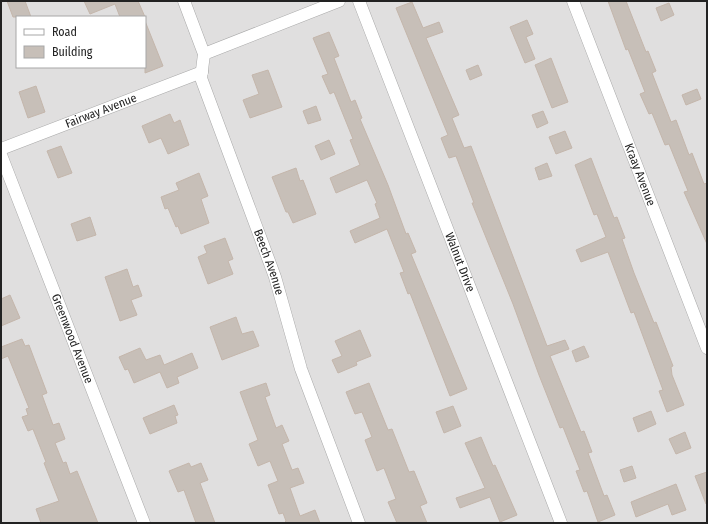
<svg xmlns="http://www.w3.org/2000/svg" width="708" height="524" viewBox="0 0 708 524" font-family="'Fira Sans Condensed',sans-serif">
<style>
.residential{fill:#e0dfdf;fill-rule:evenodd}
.building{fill:#c7bfb8;stroke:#c4b6ab}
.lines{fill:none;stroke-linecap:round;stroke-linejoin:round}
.street-casing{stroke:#a9a9a9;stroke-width:13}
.street{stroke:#fff;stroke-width:12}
.labels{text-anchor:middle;stroke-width:3;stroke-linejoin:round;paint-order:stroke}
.street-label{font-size:12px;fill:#222;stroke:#fff}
</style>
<rect width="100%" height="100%" fill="#f2efe9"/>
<!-- residential -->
<path class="residential" d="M1 1H707V523H1ZM17 17H145V67H17Z"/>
<!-- building -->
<path class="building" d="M7 1H25L31 17H13Z
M84 1H138L145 17H120L115 4 90 14Z
M608 1H626L646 52 648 51 656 71 652 73 671 122 676 120 689 155 692 153 704 184 707 183V244L684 192 688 191 669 144 665 145 652 113 649 114 640 94 645 92 628 49 626 50Z
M412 2 423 28 439 22 443 32 426 38 459 115 452 118 464 148 471 146 547 346 565 340 569 349 550 356 581 432 584 431 592 452 588 453 604 496 607 495 615 515 598 522 587 491 584 492 576 471 580 470 563 427 560 428 539 375 513 304 472 203H474L456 156 449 158 441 138 448 135 396 8Z
M669 3 674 15 661 21 656 8Z
M527 20 533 34 526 37 535 59 525 63 510 27Z
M145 21 163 66 145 73Z
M329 32 339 56 334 58 351 102 355 100 362 118 360 119 388 185 406 234 408 233 416 252 411 254 467 389 450 396 410 293 408 294 400 273 404 272 387 229 355 243 350 231 380 218 375 204 377 203 367 180 336 193 330 178 360 165 350 140 353 139 334 92 330 94 322 76 328 74 313 38Z
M551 58 568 102 552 108 535 65Z
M478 65 482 75 470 80 466 70Z
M268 70 282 107 250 118 243 100 259 94 252 75Z
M36 86 45 112 28 118 19 92Z
M697 89 701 99 686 105 682 95Z
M316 106 321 120 308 124 303 111Z
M543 111 548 123 537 128 532 115Z
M170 114 174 123 180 120 189 145 168 154 161 138 149 143 142 126Z
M565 131 572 148 556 154 549 137Z
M329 140 335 154 321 160 315 146Z
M61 146 72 173 58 178 47 151Z
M591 158 614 218 617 217 625 238 622 239 634 273 654 323 656 322 673 366 671 367 672 375 684 405 667 412 659 391 663 390 634 312 631 313 608 252 581 262 576 250 606 237 597 214 594 215 575 165Z
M547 163 552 176 539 180 535 168Z
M296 168 300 181 303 180 316 214 293 223 288 212H286L272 177Z
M199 173 208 196 201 199 209 223 181 234 178 226 176 227 168 208 165 209 161 197 179 190 176 183Z
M90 217 96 235 77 241 71 224Z
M225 238 233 259 228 261 233 274 208 284 198 257 207 253 204 246Z
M127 269 133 287 138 285 142 296 131 300 137 315 120 321 105 277Z
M10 295 20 318 1 326V299Z
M236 317 242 334 253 331 259 346 222 360 210 327Z
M360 330 371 356 356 362 357 365 338 373 332 360 342 356 335 341Z
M22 339 25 346 29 345 47 393 42 395 53 425 59 423 65 439 55 443 63 463 66 462 70 474 77 471 98 523H41L36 509 59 501 44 463 46 462 33 429 28 431 22 417 28 415 26 409 29 408 8 356 1 359V347Z
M584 346 589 357 576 362 572 351Z
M140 348 146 360 160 355 164 365 192 353 198 368 177 377 179 383 167 388 160 372 134 383 128 369 125 370 119 357Z
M266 383 270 395 265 397 276 428 282 425 289 441 282 444 292 470 298 468 304 483 290 488 300 516 315 510 320 523H284L286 521 283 513 279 514 268 485 278 481 270 461 258 466 249 444 258 440 240 392Z
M369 383 388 430 392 429 409 472 414 471 427 503 420 506 427 523H397L388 502 396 499 384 468 377 471 365 440 372 437 362 412 355 414 346 392Z
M174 405 178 415 175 416 177 423 150 434 143 418Z
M453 406 461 426 444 433 436 412Z
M651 411 656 424 638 432 633 418Z
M685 432 691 448 676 454 669 439Z
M481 437 493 466 495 465 517 515 500 522 490 497 460 508 456 498 485 488 465 443Z
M189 463 191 467 201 463 208 480 200 483 215 523H196L184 490 178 492 169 471Z
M632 466 636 478 624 482 620 470Z
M707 472V504H706L695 476Z
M676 484 686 510 672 515 668 504 636 517 631 502Z"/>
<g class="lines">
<defs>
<g id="street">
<path id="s1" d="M184 1 204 54 201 78 275 277 301 369 359 523"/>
<path id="s2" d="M359 1 561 523"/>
<path id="s3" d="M573 1 707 348"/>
<path d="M204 54 339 1"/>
<path id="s4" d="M1 149 202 72"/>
<path id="s5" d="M1 155 144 523"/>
</g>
</defs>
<!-- street casing -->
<use href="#street" class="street-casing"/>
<!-- street -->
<use href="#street" class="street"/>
</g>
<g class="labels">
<!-- street labels -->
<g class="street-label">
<text dy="4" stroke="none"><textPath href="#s4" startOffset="107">Fairway Avenue</textPath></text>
<text dy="4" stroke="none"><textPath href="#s3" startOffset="186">Kraay Avenue</textPath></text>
<text dy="4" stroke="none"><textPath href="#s1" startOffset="277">Beech Avenue</textPath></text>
<text dy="4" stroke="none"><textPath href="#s2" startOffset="280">Walnut Drive</textPath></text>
<text dy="4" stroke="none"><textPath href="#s5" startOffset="197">Greenwood Avenue</textPath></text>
</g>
</g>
<!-- border -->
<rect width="708" height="524" fill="none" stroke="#222222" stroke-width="4"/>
<!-- legend -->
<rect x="16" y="16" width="130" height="52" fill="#ffffff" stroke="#a7a7a7"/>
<rect x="24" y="29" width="20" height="6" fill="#ffffff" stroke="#a7a7a7"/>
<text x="52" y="36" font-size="12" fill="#222222">Road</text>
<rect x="24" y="46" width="20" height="12" fill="#c7bfb8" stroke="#a7a7a7"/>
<text x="52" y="56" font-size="12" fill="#222222">Building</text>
</svg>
